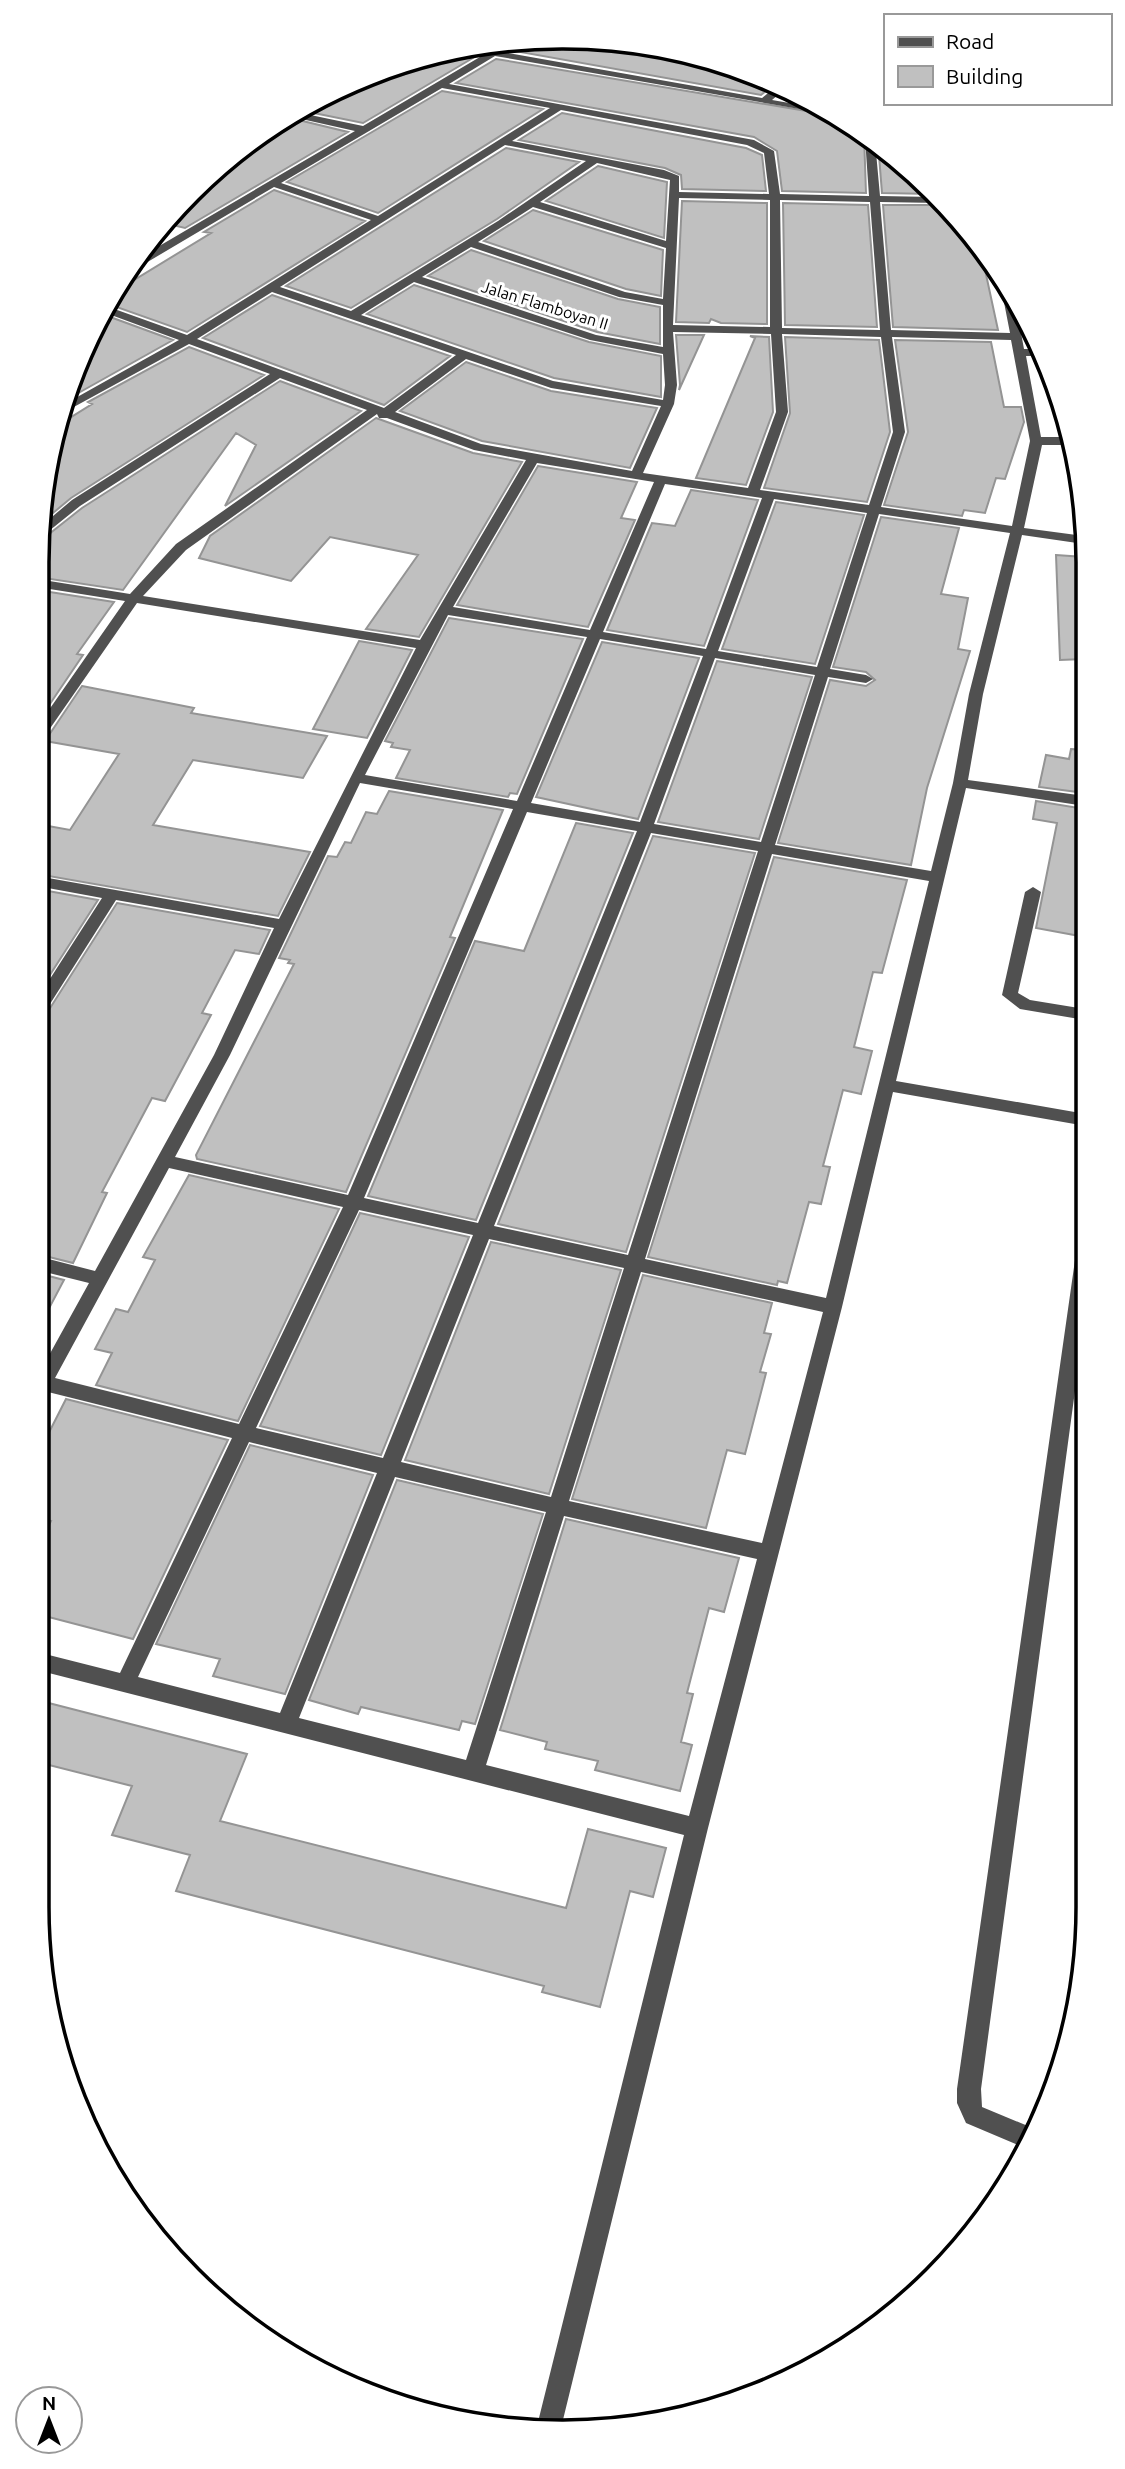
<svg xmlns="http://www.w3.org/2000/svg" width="1125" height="2469" viewBox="0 0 1125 2469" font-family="Ubuntu,sans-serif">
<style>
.building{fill:#c0c0c0;stroke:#949494;stroke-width:2}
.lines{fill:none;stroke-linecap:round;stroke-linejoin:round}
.minor{fill:#505050;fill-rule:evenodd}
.labels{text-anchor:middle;stroke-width:6;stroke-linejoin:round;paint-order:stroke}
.far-street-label{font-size:16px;fill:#000;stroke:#fff}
.rim{fill:none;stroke:#000;stroke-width:3.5}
</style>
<rect width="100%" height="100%" fill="#fff"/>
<!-- building -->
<path class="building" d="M562 37 665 47 763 77 757 82 773 85 761 95 509 50 520 41Z
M453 49 478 55 363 123 299 110 361 77Z
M496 59 830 115 864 135 866 193 782 191 777 151 754 137 456 83Z
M442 91 543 109 378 213 287 182Z
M562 113 746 148 762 155 766 191 682 189 681 175 665 168 519 140Z
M286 117 348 132 185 228 164 223 190 191 270 126Z
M878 143 882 145 931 194 882 193Z
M506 148 579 162 497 219 351 308 286 286Z
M598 166 667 182 664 238 546 201Z
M274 190 365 221 187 332 108 304 113 293 211 233 204 232Z
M682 201 767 203V324L721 323 711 319 709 323 676 322Z
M783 203 868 205 877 327 785 325Z
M883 205H942L979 242 998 330 893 327Z
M533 210 663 250 661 296 626 289 484 241Z
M471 250 618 299 660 307V344L597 332 428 276Z
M414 285 589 342 661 356V397L554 378 367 314Z
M272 295 450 356 384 405 203 338Z
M102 314 173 340 73 396 67 394 77 362Z
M676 335H704L679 390 680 385Z
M750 336 769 337 773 412 746 485 696 478 755 338Z
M785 337 879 340 890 432 867 502 764 488 790 413Z
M895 340 991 342 1004 407H1021L1024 422 1005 479 996 478 985 513 964 510 962 516 884 505 908 432Z
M189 347 264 375 71 498 41 523 47 460 57 426 92 404 88 402Z
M466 362 551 391 657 408 630 468 482 441 400 411Z
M280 381 361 411 225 506 256 445 236 433 123 590 37 577 39 542 82 508Z
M376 418 473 453 522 462 419 637 366 629 418 555 330 537 291 581 199 558 210 536Z
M538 466 637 482 621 518 635 520 588 627 457 605Z
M691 490 758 500 704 646 607 630 652 523 675 526Z
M776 502 864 515 815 664 722 649Z
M881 517 959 528 941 594 968 598 958 649 970 651 927 788 911 865 778 843 830 680 866 686 875 680 866 672 833 667Z
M1056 555 1084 557V659L1060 660Z
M37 590 114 602 77 654 83 655 37 723Z
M449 618 583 639 517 794 510 793 508 797 396 778 410 750 391 747 393 743 385 741Z
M359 641 412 650 367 738 313 729Z
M602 642 699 658 638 819 536 797Z
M717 661 812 677 759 839 658 822Z
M82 686 194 708 191 713 327 736 303 778 193 760 153 825 310 852 278 916 37 874V824L70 830 119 754 45 741Z
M1071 749 1085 750V793L1039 787 1046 755 1069 759Z
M389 791 503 810 450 937 455 938 346 1192 197 1159 196 1155 294 964 288 963 290 960 279 958 328 856 337 857 345 842 351 843 366 812 377 814Z
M1036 801 1085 809V937L1036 928 1057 823 1033 819Z
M576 823 633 833 476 1220 368 1196 475 941 524 951Z
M653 836 755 853 626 1252 498 1224Z
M774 857 907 880 882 973 873 972 854 1047 872 1051 861 1094 843 1090 823 1166 830 1167 821 1204 809 1202 787 1283 778 1281 777 1285 648 1257Z
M37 889 98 900 37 995Z
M117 903 270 930 259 954 235 950 202 1013 211 1015 165 1101 152 1098 102 1192 107 1193 73 1263 37 1254V1019L45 1016Z
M189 1175 339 1209 238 1421 96 1385 112 1353 95 1349 116 1309 128 1312 155 1260 143 1257Z
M360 1213 469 1237 381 1455 260 1426Z
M491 1242 621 1270 549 1494 405 1460Z
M37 1273 64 1280 37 1331Z
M643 1275 772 1303 764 1333 771 1334 760 1372 766 1373 745 1454 727 1450 706 1528 572 1499Z
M66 1399 228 1440 133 1639 37 1614V1550L51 1521 37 1518V1456Z
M250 1445 373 1475 285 1694 213 1676 220 1659 156 1644Z
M397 1480 543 1514 475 1724 462 1721 459 1730 361 1707 358 1714 309 1700Z
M566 1519 739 1558 724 1612 709 1608 687 1693 693 1694 681 1742 692 1745 680 1791 595 1770 598 1761 545 1749 547 1742 500 1730Z
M37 1700 247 1754 220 1821 566 1908 588 1829 666 1848 653 1897 630 1891 600 2007 542 1992 544 1986 176 1891 190 1855 112 1835 132 1786 37 1762Z"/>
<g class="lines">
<!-- minor -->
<path class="minor" d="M517 41 503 52 762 98 778 85 785 89 772 100 818 108 828 114 495 56 449 84 754 140 774 151 780 194 869 196 865 138 866 136 875 141 880 196 934 197 940 203 880 202 891 330 1010 333 1002 292 1006 289 1016 306 1024 349H1041L1045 356H1026L1041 437H1069L1071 445H1042L1024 528 1084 536V544L1022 535 983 694 968 780 1085 796V806L966 788 896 1081 1086 1114V1126L893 1092 842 1307 708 1828 560 2432 536 2430 684 1835 37 1670V1652L120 1673 232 1438 48 1392 44 1399 37 1401V1377L89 1283 37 1270V1256L95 1271 214 1055 274 928 116 900 43 1015 37 1017V999L102 898 37 886V876L279 919 416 648 137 603 42 740 37 741V727L125 601 37 587V579L130 594 176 544 367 410 280 378 80 506 39 539 40 527 72 500 270 374 189 344 61 414 63 405 179 340 103 312 106 306 187 335 371 220 274 187 129 273 123 274 132 262 355 131 288 116 296 112 363 126 485 54 455 48 469 46 492 50 506 42ZM442 88 550 108 378 216 281 183ZM561 110 747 145 764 153 769 194 679 192V176L664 170 512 141ZM505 145 586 161 498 221 351 311 280 287ZM597 163 670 180 666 241 540 202ZM679 198 770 200V327L673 325ZM780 200 870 202 880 330 782 328ZM533 207 666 248 663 299 625 292 478 242ZM471 247 619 297 663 305V347L596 335 422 277ZM414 282 590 340 663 354 665 385 663 400 553 381 361 315ZM272 292 456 355 384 408 197 339ZM673 332 771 334 776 412 748 488 643 473 674 404 677 385ZM782 334 881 337 893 432 869 505 760 490 788 412ZM892 337 1011 340 1030 441 1012 526 881 507 905 432ZM466 359 551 388 661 406 632 471 481 444 395 412ZM377 414 379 418H387L474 450 526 460 420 640 143 596 186 550ZM537 463 654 482 590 630 453 607ZM665 484 762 498 706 649 603 632ZM774 499 867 513 817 667 718 651ZM879 514 1010 533 969 694 953 783 931 871 775 845 828 677 866 683 873 679 866 675 830 669ZM448 615 587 637 517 801 365 775ZM600 639 703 656 640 822 531 803ZM715 658 815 675 761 842 654 824ZM360 783 513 809 348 1195 175 1157 230 1055ZM527 812 637 831 478 1223 364 1198ZM651 833 758 851 628 1255 494 1226ZM772 854 929 881 826 1298 645 1259ZM169 1168 343 1207 239 1424 55 1378ZM359 1210 473 1235 383 1458 256 1428ZM489 1239 624 1268 551 1497 401 1462ZM641 1272 823 1312 762 1543 569 1501ZM249 1442 377 1473 280 1713 138 1677ZM395 1477 546 1512 466 1760 299 1718ZM564 1516 757 1559 689 1816 486 1765Z
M1033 887 1041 892 1018 993 1030 1000 1085 1009V1020L1020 1009 1002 995 1025 892Z
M1086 1239V1309L981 2089 982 2107 1035 2129 1023 2147 966 2123 957 2103V2089L1077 1246 1080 1241Z"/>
</g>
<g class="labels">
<!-- far-street labels -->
<g class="far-street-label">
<text transform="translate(545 305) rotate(17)" y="6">Jalan Flamboyan II</text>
</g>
</g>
<!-- crop -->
<path d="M0 0H1125V2469H0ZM562 49H563A513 513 0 0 1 1076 562V1907A513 513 0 0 1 563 2420H562A513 513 0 0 1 49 1907V562A513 513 0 0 1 562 49Z" fill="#fff" fill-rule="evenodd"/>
<path class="rim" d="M562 49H563A513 513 0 0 1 1076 562V1907A513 513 0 0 1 563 2420H562A513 513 0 0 1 49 1907V562A513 513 0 0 1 562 49Z"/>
<!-- legend -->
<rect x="884" y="14" width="228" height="91" fill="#ffffff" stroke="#999999" stroke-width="2"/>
<rect x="898" y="37" width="35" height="10" fill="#505050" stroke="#999999" stroke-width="2"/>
<text x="946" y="49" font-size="21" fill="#000000">Road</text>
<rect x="898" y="66" width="35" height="21" fill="#c0c0c0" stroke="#999999" stroke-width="2"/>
<text x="946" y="84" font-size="21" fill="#000000">Building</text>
<!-- north arrow -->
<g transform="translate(49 2420)"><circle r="33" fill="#ffffff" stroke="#999999" stroke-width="2"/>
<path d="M0-5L12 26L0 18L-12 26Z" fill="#000000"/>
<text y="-10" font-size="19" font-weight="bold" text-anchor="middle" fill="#000000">N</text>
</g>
</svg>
